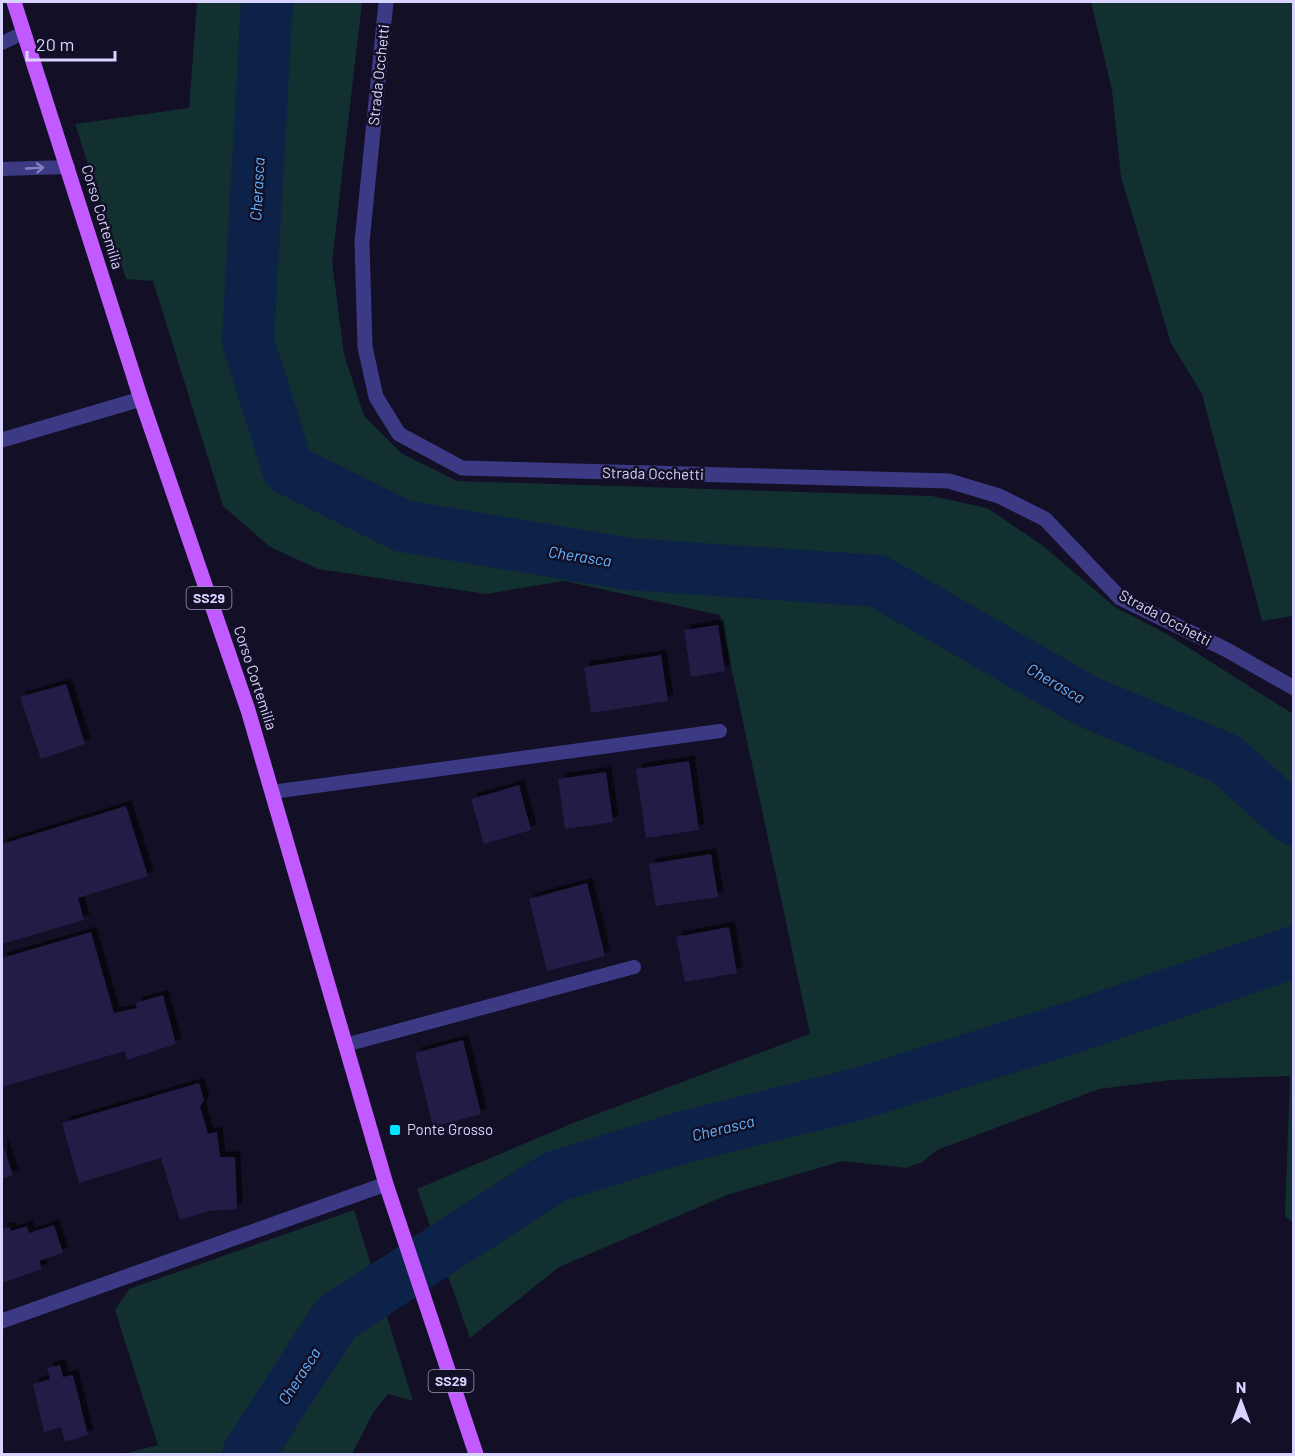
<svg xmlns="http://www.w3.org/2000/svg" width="1295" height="1456" viewBox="0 0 1295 1456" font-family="Barlow,sans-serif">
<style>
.green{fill:#12302f}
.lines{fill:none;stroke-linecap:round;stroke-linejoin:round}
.river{stroke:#0c2248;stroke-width:52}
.building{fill:#241b47;filter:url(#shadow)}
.service{stroke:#3d3a85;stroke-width:14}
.minor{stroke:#3d3a85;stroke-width:15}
.primary{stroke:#c25bff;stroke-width:15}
.oneway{stroke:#837fbc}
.poi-dot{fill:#00e5ff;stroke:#130f26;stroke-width:2}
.labels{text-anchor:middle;stroke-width:5;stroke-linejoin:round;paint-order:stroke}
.shield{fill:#130f26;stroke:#9e99be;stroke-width:1.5}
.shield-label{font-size:14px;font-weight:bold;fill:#d9d4ff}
.street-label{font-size:15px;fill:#d9d4ff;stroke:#130f26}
.poi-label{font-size:15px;fill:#d9d4ff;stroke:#130f26;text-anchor:start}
.water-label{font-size:16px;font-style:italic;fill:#62b6ff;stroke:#130f26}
</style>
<defs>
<filter id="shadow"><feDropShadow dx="5.5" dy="-5.5" stdDeviation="0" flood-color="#0009"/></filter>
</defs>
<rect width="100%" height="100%" fill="#130f26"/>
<!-- green -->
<path class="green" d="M197 2H362L332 262 344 354 364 416 401 453 457 481 932 496 987 508 1042 545 1115 607 1167 634 1293 714V1223L1285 1216 1290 1076 1170 1080 1099 1089 937 1150 922 1162 906 1168 842 1161 727 1195 559 1267 470 1338 417 1189 573 1123 810 1034 720 615 564 581 486 594 318 569 270 547 223 506 153 281 126 279 75 124 189 108Z
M1091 2H1293V616L1262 621 1202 394 1171 343 1121 177 1112 90Z
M354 1210 413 1401 388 1394 373 1413 352 1454H124L158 1445 115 1310 129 1289Z"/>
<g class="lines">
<!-- river -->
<path class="river" d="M267 2 248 341 288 469 403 526 628 564 878 581 1088 702 1226 759 1294 820
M248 1454 336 1318 554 1177 680 1138 858 1094 1077 1026 1294 952"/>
</g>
<!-- building -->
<path class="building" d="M718 625 725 671 691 677 684 630Z
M661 655 668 701 591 713 584 667Z
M66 684 85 744 41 759 20 697Z
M689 761 699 830 646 838 636 769Z
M606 772 613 822 565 829 558 779Z
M519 785 531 830 484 844 471 799Z
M126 806 148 876 78 898 84 920 2 944V844Z
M711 854 718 897 656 906 649 864Z
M587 883 605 956 547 971 529 899Z
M729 927 737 973 685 982 676 937Z
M91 932 114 1013 137 1008 135 1003 163 995 176 1044 127 1060 125 1051 2 1087V958Z
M463 1040 481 1114 433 1127 415 1053Z
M199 1083 204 1100 200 1107 208 1134 217 1132 220 1157H235L237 1209 209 1211 180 1220 161 1158 79 1183 62 1123Z
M2 1142 13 1175 2 1179Z
M54 1225 63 1253 39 1261 42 1269 2 1283V1229L9 1227 11 1231 27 1226 29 1233Z
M60 1365 63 1377 73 1375 88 1435 65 1442 61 1427 44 1432 33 1384 50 1379 47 1368Z"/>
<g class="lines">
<!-- service -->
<path class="service" d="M2 43 23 33
M2 169 68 167
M272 792 720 731
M345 1045 634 967"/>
<!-- minor -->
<path class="minor" d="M386 2 362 242 365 347 376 397 399 434 462 468 949 481 999 496 1045 519 1120 598 1227 650 1294 688
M2 440 141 399
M2 1321 386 1184"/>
<!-- primary -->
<path class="primary" d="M14 2 141 399 248 710 386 1184 476 1454"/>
</g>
<!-- one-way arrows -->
<defs><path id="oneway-shaft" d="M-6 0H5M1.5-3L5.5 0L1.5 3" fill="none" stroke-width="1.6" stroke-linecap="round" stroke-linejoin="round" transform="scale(1.5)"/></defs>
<use class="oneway" href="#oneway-shaft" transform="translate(35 168) rotate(-3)"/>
<!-- markers -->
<rect class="poi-dot" x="389" y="1124" width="12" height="12" rx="3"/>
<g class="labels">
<!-- shield labels -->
<g class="shield">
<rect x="186.5" y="587" width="45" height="22" rx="4.5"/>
<rect x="428.5" y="1370" width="45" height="22" rx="4.5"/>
</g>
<g class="shield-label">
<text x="209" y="603">SS29</text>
<text x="451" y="1386">SS29</text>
</g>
<!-- street labels -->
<g class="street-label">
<text transform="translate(379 75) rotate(-84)" y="5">Strada Occhetti</text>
<text transform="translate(102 217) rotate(73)" y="5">Corso Cortemilia</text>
<text transform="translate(653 474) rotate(1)" y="5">Strada Occhetti</text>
<text transform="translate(1165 618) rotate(28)" y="5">Strada Occhetti</text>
<text transform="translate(255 678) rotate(72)" y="5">Corso Cortemilia</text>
</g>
<!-- poi labels -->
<g class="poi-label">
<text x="407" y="1135">Ponte Grosso</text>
</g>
<!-- water labels -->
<g class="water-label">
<text transform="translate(257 189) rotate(-87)" y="6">Cherasca</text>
<text transform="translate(580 556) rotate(9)" y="6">Cherasca</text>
<text transform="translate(1056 683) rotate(30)" y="6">Cherasca</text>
<text transform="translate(723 1128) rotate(-14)" y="6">Cherasca</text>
<text transform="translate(299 1376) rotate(-57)" y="6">Cherasca</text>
</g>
</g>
<!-- border -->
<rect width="1295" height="1456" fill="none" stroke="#d9d4ff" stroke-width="6"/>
<!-- north arrow -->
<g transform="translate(1241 1402)" stroke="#130f26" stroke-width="4.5" paint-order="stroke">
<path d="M0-4.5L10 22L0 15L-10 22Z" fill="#d9d4ff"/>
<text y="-9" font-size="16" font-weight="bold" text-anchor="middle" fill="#d9d4ff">N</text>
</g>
<!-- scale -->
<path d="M27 51v9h88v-9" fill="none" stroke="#d9d4ff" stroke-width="3"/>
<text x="36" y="51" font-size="18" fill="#d9d4ff" stroke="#130f26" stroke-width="4.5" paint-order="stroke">20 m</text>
</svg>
